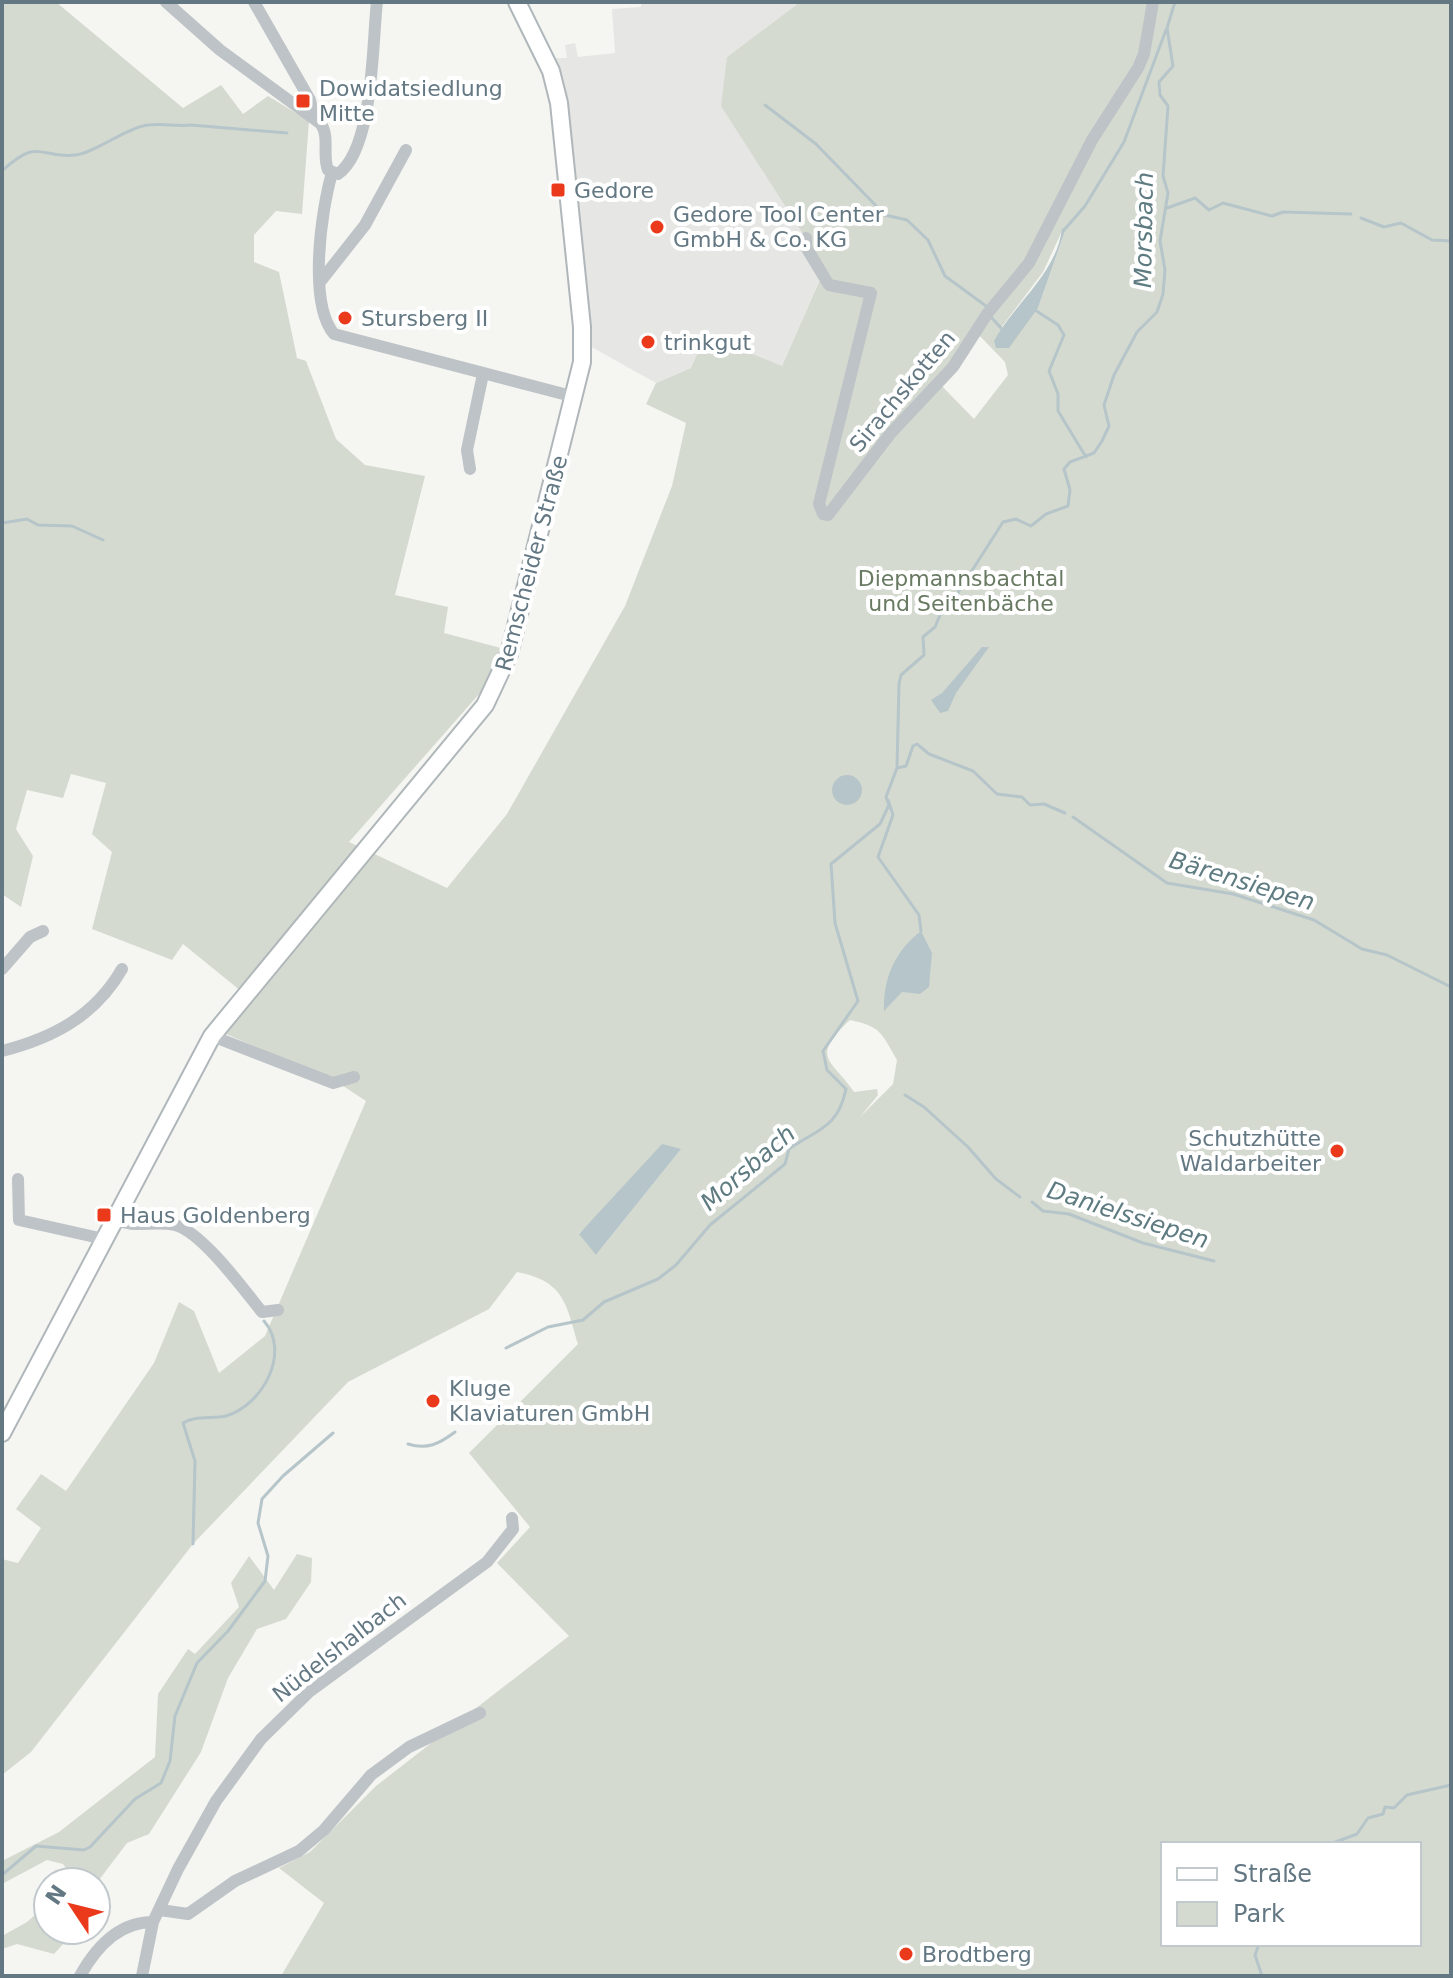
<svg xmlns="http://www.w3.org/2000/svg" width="1453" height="1978" viewBox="0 0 1453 1978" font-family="'DejaVu Sans',sans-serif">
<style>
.built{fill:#e6e6e4}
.green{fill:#d5dad0;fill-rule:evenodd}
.water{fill:#b6c5c9}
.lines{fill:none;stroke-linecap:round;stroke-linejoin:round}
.stream{stroke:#b6c5c9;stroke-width:3}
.secondary-casing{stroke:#b0b7ba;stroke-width:20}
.minor{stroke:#bdc3c6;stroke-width:12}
.secondary{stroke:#fff;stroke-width:16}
.poi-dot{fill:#eb391b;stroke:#fff;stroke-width:3}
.labels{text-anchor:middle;stroke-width:8;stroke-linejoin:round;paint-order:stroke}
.poi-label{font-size:22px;fill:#637883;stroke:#fff;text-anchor:start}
.street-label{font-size:22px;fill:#637883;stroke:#fff}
.park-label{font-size:22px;fill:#697a62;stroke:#fff}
.water-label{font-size:24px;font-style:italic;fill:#5e7b81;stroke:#fff}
</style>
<rect width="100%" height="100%" fill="#f5f5f1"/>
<!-- built -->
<path class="built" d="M641 2H800L727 57 825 267 782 366 691 368 656 383 588 345 556 58H567L565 45 575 43 578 57 615 53 612 9 641 7Z"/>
<!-- green -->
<path class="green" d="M2 2H56L183 108 221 85 243 114 268 96 309 121 302 214 276 211 254 235V262L279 272 297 358 306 361 336 439 365 465 425 476 395 595 448 607 444 633 501 648 487 685 349 842 447 888 507 814 625 606 672 486 686 423 646 404 656 383 691 368 706 335 782 366 825 268 721 106 727 57 800 2H1451V1976H281L324 1903 279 1868 310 1852 376 1786 569 1636 497 1563 530 1527 469 1453 578 1344C566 1303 564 1281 517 1272L489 1309 348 1382 193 1544 31 1752 2 1775V1559L18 1563 41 1528 16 1509 41 1474 66 1491 154 1363 179 1302 194 1311 219 1373 265 1336 366 1101 337 1082 226 1034 252 1000 183 944 172 960 92 929 112 852 92 834 106 783 71 774 63 798 27 790 16 829 33 856 21 907 2 894ZM1063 229 1065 231 1038 308 1009 345 1001 328 1043 272ZM977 333 1005 362 1008 375 974 419 938 382ZM850 1020C881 1026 882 1034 897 1060L893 1084 860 1117 878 1095 877 1089 854 1092C833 1060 808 1059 850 1020ZM680 1150 597 1254H596L579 1233ZM1163 1844H1419V1944H1163Z
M297 1554 312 1558 311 1582 286 1619 257 1629 228 1678 201 1752 149 1834 127 1843 96 1884 65 1882 69 1872 63 1864 47 1860 2 1884V1861L59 1832 155 1757 158 1694 188 1649 195 1654 239 1607 231 1583 249 1556 274 1590Z
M48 1903V1930H76L54 1954 17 1944 2 1949V1936L27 1922Z"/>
<!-- water -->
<path class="water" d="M1062 228 1065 231 1038 308 1009 348H996L994 341C1013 305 1058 272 1062 228Z
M982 647H989L956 693 948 711 940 713 931 700 942 693Z
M832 790a15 15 0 1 1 30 0a15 15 0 1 1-30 0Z
M921 931 932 953 929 987 920 994 902 992 884 1011C883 978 895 951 921 931Z
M662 1144 681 1149 596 1255 579 1234Z"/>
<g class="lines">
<!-- stream -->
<path class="stream" d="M765 105 816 144 885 215 907 220 928 240 945 276 986 306
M2 171C40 136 39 159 75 155 92 154 124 130 143 126 159 122 175 127 191 125L287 133
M1167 208 1195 198 1209 210 1223 203 1272 216 1283 212 1351 214
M1361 218 1384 227 1401 223 1432 240 1451 241
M1064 230 1085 206 1124 142 1166 30
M1035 310 1058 325 1064 335 1049 371 1058 394V411L1086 457
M991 317 1001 328
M2 523 27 519 38 525 72 526 103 540
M897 768 906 766 913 746 917 744 929 754 973 771 997 794 1022 797 1030 805 1044 804 1065 813
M888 800 893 815 878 857 919 915 921 931
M1073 817 1167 883 1233 894 1314 920 1362 949 1387 955 1451 987
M905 1095 924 1107 968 1147 996 1179 1020 1197
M1032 1202 1043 1211 1069 1214 1143 1243 1214 1261
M506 1348 548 1327 583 1320 604 1302 658 1279 676 1265 710 1225 785 1164 789 1149C818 1129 838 1128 846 1089L827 1070 823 1051 858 1001 835 923 831 864 880 824 889 805 886 797 897 768 899 684 901 675 924 655 923 637 935 627 943 608 952 602 1003 522 1016 519 1031 526 1046 514 1068 506 1070 490 1064 469 1070 462 1094 453 1102 441 1109 426 1104 405 1114 375 1137 332 1157 312 1163 294 1165 270 1160 241 1168 193 1163 176 1168 106 1160 95 1159 82 1173 66 1167 28 1175 2
M408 1444C427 1450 439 1444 455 1432
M193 1544 195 1461 183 1423C195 1415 212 1419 226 1416 263 1405 291 1352 264 1321
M1330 1844 1357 1834 1368 1818 1383 1814 1385 1807 1394 1808 1407 1795 1451 1785
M2 1875 36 1846 84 1850 90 1847 135 1799 161 1783 170 1761 175 1716 197 1663 228 1631 265 1581 268 1556 258 1523 262 1499 283 1476 333 1433
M1259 1944 1255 1955 1262 1976"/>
<defs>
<path id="secondary" d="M2 1433 212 1036 485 705 509 654 582 362V327L559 103 551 71 517 2"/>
</defs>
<!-- secondary casing -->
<use href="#secondary" class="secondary-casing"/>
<!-- minor -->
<path class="minor" d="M166 2 220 50 321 124C330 138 322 155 328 170L338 174C374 148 372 44 377 2
M254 2 310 100 314 118
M332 173C321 211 308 303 334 334L575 397
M806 238V247L829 285 871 293C854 363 837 433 819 504L823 514 828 515 890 434 953 367 987 314 1029 263 1092 140 1138 68 1144 54 1153 2
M320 282 365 225 406 150
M470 469 467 450 483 374
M2 969 30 937 43 931
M212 1036 333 1083 354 1077
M2 1051C53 1038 95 1016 122 969
M18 1179 19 1220 104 1239
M114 1219C134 1229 154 1220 175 1225 202 1232 244 1290 262 1312L278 1310
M160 1910 188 1914 235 1881 299 1851 324 1830 371 1775 409 1747 480 1713
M80 1976C96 1947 119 1922 153 1922
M142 1976 153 1922 178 1869 216 1801 261 1739 309 1692 487 1562 513 1529 512 1518"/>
<!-- secondary -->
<use href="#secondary" class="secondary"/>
</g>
<!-- markers -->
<g class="poi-dot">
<rect x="295" y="93" width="16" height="16" rx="4"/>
<rect x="550" y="182" width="16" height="16" rx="4"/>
<circle cx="657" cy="227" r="8"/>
<circle cx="345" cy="318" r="8"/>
<circle cx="648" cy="342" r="8"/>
<circle cx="1337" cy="1151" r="8"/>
<rect x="96" y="1207" width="16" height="16" rx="4"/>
<circle cx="433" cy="1401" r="8"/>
<circle cx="906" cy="1954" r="8"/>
</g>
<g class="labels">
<!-- poi labels -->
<g class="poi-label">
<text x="319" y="96">Dowidatsiedlung<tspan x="319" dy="25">Mitte</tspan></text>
<text x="574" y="198">Gedore</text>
<text x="673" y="222">Gedore Tool Center<tspan x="673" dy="25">GmbH &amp; Co. KG</tspan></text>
<text x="361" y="326">Stursberg II</text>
<text x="664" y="350">trinkgut</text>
<text x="1321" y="1146" text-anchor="end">Schutzhütte<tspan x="1321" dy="25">Waldarbeiter</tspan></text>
<text x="120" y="1223">Haus Goldenberg</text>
<text x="449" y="1396">Kluge<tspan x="449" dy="25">Klaviaturen GmbH</tspan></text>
<text x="922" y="1962">Brodtberg</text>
</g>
<!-- street labels -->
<g class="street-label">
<text transform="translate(902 391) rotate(-50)" y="8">Sirachskotten</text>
<text transform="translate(531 563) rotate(-75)" y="8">Remscheider Straße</text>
<text transform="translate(339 1647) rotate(-38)" y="8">Nüdelshalbach</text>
</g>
<!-- park labels -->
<g class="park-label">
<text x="961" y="586">Diepmannsbachtal<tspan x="961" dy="25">und Seitenbäche</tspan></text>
</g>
<!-- water labels -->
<g class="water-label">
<text transform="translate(1144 230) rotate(-89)" y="8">Morsbach</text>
<text transform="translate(1242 881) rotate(17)" y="8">Bärensiepen</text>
<text transform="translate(748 1168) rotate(-41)" y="8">Morsbach</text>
<text transform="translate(1128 1215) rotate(18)" y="8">Danielssiepen</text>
</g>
</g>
<!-- border -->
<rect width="1453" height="1978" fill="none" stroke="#637883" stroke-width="8"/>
<!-- legend -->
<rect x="1161" y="1842" width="260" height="104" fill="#ffffff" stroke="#c1c9cd" stroke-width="2"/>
<rect x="1177" y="1868" width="40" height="12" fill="#ffffff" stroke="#c1c9cd" stroke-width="2"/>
<text x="1233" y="1882" font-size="24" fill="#637883">Straße</text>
<rect x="1177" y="1902" width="40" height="24" fill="#d5dad0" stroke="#c1c9cd" stroke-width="2"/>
<text x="1233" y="1922" font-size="24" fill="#637883">Park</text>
<!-- north arrow -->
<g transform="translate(72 1906) rotate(305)"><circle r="38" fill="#ffffff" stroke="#c1c9cd" stroke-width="2"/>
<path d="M0-6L14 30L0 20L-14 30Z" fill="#eb391b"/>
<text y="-12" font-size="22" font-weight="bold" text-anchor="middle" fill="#637883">N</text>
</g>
</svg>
